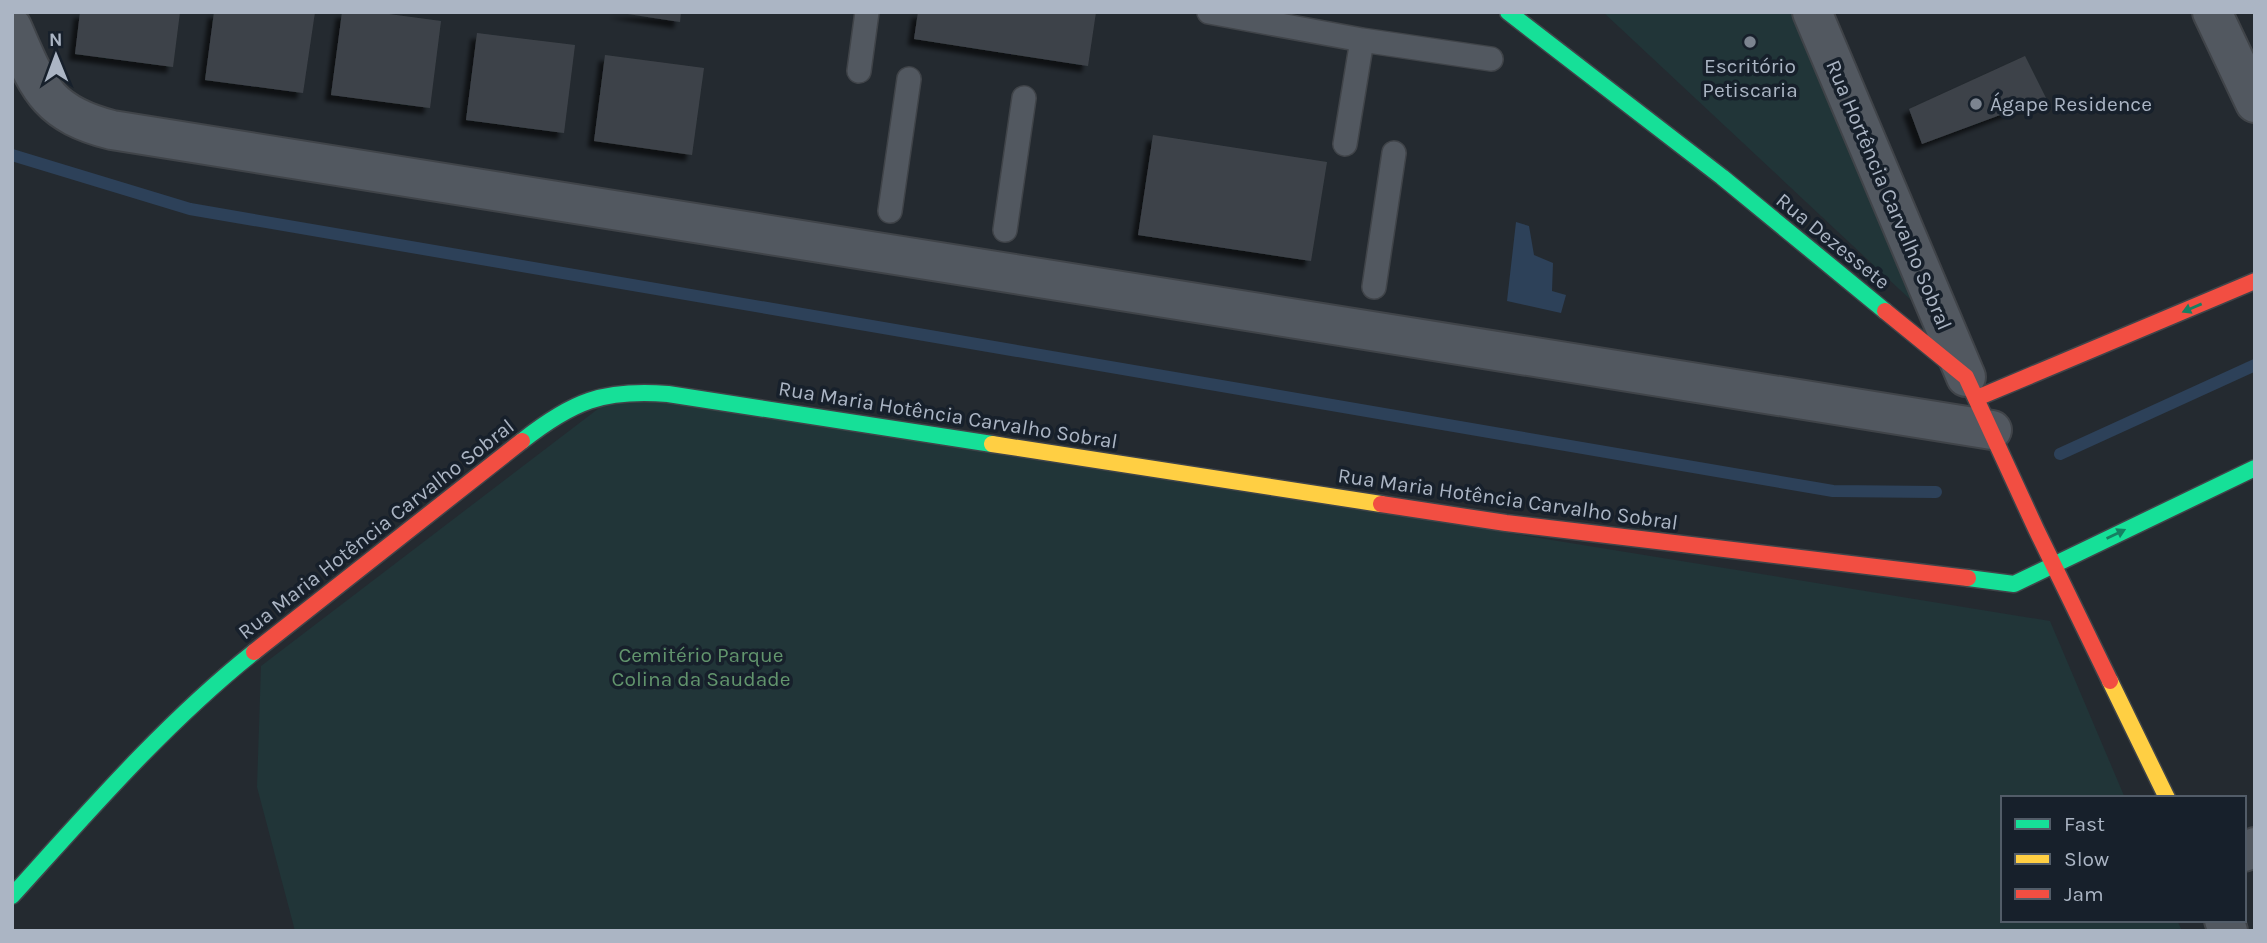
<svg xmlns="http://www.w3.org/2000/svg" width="2267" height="943" viewBox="0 0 2267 943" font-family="Karla,sans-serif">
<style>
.green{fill:#213538}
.water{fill:#2d4159}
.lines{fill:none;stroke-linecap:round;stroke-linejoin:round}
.stream{stroke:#2d4159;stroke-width:12}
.building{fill:#3e4349;filter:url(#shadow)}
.lane-casing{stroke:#404449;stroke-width:26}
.street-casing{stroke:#404449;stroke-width:42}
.fast-casing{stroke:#404449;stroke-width:19}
.slow-casing{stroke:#404449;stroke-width:19}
.jam-casing{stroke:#404449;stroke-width:19}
.lane{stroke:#525860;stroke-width:23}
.street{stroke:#525860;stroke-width:38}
.fast{stroke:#16e098;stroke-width:16}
.slow{stroke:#ffcf43;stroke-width:16}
.jam{stroke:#f24e42;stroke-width:16}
.oneway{fill:#168062}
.poi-dot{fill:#7c8490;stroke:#17202b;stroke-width:2.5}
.labels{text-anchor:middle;stroke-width:7;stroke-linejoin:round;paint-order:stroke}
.poi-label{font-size:21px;fill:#abb5c4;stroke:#17202b}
.street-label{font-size:21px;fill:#abb5c4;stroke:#17202b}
.park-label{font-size:21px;fill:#62956d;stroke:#17202b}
</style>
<defs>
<filter id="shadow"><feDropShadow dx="-6" dy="6" stdDeviation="2" flood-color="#0009"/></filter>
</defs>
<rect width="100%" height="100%" fill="#242a30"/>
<!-- green -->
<path class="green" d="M1603 12H1800L1929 317Z
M624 389 2050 621 2125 798H2003V920H2177L2182 931H295L257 787 261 666Z"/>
<!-- water -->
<path class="water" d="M1516 222 1529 226 1534 255 1553 263 1552 291 1566 295 1561 313 1507 301Z"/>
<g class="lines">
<!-- stream -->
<path class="stream" d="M12 155 190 209 1833 491 1936 492
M2060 454 2255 365"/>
</g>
<!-- building -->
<path class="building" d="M80 12H180L173 67 75 54Z
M214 12H315L303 93 205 80Z
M342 12H374L441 21 430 108 331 95Z
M615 12H681L680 22Z
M918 12H1096L1088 66 914 39Z
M477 33 575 45 564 133 466 120Z
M605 55 704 68 692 155 594 141Z
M2025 56 2046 98 1922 144 1909 109Z
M1153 135 1327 162 1311 261 1138 235Z"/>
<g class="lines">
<defs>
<path id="lane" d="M1209 12 1362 40
M859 71 867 12
M1345 144 1362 40 1491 59
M890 211 909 79
M1005 230 1024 98
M1374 287 1394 153"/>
<path id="street" d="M1812 12 1966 377
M2212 12 2255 103
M12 27C38 86 45 113 112 130L1992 430
M2244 852 2255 847
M2224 920 2228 931"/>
<path id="fast" d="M1508 12 1722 177 1885 311
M522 441C573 401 603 389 668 394L992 444
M1968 578 2014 584 2255 468
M12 896C88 812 165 723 254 652"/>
<path id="slow" d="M992 444 1381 504
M2110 681 2167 798"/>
<path id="jam" d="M1885 311 1966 377 2036 529 2110 681
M1977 398 2255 281
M1381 504 1506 523 1968 578
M254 652 522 441"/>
</defs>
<!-- lane casing -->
<use href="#lane" class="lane-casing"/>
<!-- street casing -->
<use href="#street" class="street-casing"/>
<!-- fast casing -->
<use href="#fast" class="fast-casing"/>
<!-- slow casing -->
<use href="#slow" class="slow-casing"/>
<!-- jam casing -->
<use href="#jam" class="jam-casing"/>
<!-- lane -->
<use href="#lane" class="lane"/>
<!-- street -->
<use href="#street" class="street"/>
<!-- fast -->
<use href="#fast" class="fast"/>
<!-- slow -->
<use href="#slow" class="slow"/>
<!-- jam -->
<use href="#jam" class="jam"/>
</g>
<!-- one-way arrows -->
<defs><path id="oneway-solid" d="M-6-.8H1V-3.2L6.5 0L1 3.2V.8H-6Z" transform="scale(1.75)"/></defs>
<g class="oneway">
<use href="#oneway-solid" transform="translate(2192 308) rotate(157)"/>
<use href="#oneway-solid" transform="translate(2116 534) rotate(-26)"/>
</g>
<!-- markers -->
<g class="poi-dot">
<circle cx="1750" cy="42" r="7"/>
<circle cx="1976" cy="104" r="7"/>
</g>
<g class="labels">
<!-- poi labels -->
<g class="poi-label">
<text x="1750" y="73">Escritório<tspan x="1750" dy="24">Petiscaria</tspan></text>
<text x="1990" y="111" text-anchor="start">Ágape Residence</text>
</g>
<!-- street labels -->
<g class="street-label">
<text transform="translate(1889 195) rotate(67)" y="7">Rua Hortência Carvalho Sobral</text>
<text transform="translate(1833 241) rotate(39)" y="7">Rua Dezessete</text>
<text transform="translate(948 415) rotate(9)" y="7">Rua Maria Hotência Carvalho Sobral</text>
<text transform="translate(1508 499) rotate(8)" y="7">Rua Maria Hotência Carvalho Sobral</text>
<text transform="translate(376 529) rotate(-38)" y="7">Rua Maria Hotência Carvalho Sobral</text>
</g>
<!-- park labels -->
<g class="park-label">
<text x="701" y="662">Cemitério Parque<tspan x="701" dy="24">Colina da Saudade</tspan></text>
</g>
</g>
<!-- border -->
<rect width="2267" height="943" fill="none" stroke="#abb5c4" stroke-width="28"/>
<!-- legend -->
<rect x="2001" y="796" width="245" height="126" fill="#17202b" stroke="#525c68" stroke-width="2"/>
<rect x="2015" y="819" width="35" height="10" fill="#16e098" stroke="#525c68" stroke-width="2"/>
<text x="2064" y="831" font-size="21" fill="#abb5c4">Fast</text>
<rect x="2015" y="854" width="35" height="10" fill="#ffcf43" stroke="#525c68" stroke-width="2"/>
<text x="2064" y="866" font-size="21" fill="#abb5c4">Slow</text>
<rect x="2015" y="889" width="35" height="10" fill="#f24e42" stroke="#525c68" stroke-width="2"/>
<text x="2064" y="901" font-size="21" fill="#abb5c4">Jam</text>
<!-- north arrow -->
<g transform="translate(56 56) rotate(359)" stroke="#17202b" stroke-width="5" paint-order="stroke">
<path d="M0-5L12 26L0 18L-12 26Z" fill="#abb5c4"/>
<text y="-10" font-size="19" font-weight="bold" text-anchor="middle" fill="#abb5c4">N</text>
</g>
</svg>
